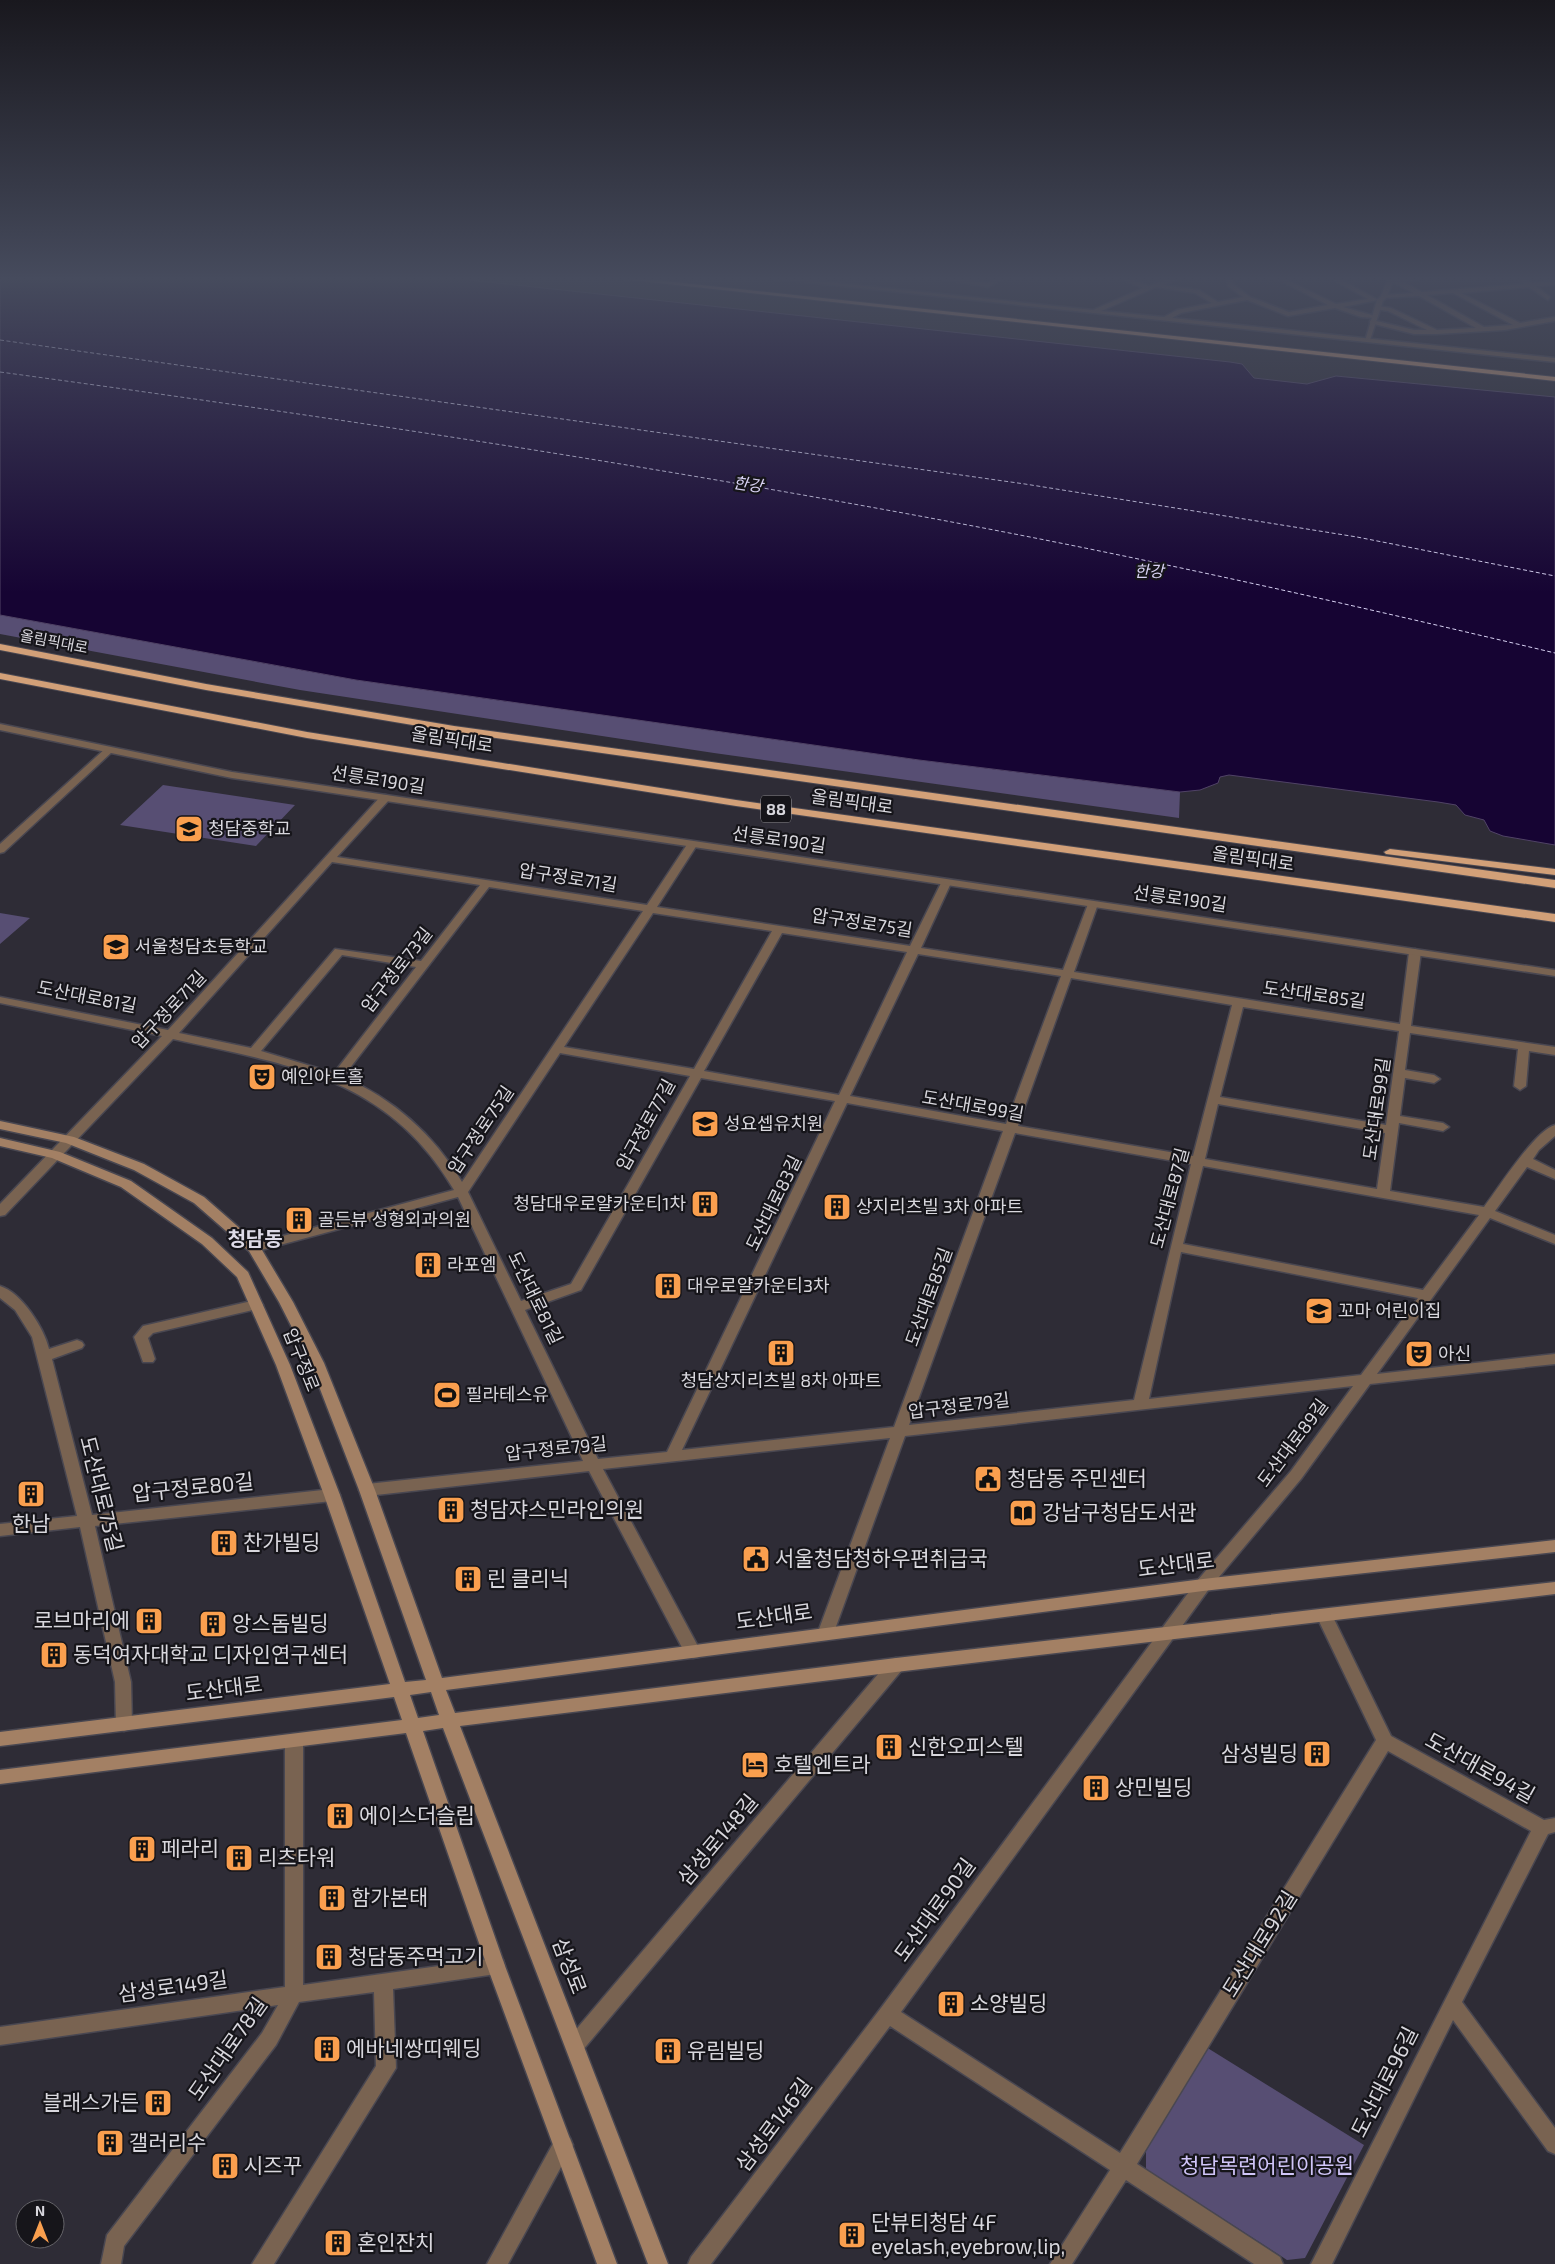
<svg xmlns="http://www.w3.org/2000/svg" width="1555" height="2264" viewBox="0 0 1555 2264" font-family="'Exo 2','Noto Sans KR',sans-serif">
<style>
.green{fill:#574e73}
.water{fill:#160433;stroke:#504366}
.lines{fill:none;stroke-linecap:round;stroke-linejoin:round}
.ferry{stroke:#d7d1f2;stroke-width:1;stroke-dasharray:4 2.5;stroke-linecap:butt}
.minor-casing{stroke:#494751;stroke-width:3}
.tertiary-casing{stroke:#494751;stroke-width:3}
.secondary-casing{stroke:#494751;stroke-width:3}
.trunk-casing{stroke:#494751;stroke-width:2}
.minor{fill:#796351;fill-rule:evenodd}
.tertiary{fill:#796351;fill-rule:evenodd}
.secondary{fill:#a38064;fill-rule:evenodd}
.trunk{fill:#d2a078;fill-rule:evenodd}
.labels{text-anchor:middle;stroke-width:4.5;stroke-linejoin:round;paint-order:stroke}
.far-street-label{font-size:15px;fill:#d8d7dd;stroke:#16151a}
.far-water-label{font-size:16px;font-style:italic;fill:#d7d1f2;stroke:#16151a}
.shield{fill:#16151a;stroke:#9e9da2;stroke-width:1}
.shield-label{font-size:16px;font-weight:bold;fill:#d8d7dd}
.street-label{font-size:18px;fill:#d8d7dd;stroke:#16151a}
.poi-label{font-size:18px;fill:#d8d7dd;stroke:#16151a;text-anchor:start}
.quarter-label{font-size:20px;font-weight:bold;fill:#dedbe8;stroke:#16151a}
.near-poi-label{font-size:21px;fill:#d8d7dd;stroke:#16151a;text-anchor:start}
.near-street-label{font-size:21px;fill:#d8d7dd;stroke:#16151a}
.near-park-label{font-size:21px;fill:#d1c6f9;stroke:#16151a}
</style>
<rect width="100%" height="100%" fill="#2e2c36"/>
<!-- green -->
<path class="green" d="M0 615 356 680 919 760 1180 792 1179 818 714 753 300 690 0 634Z
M163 785 295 805 256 846 120 825Z
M0 913 30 918 0 944Z
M1206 2047 1364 2145 1305 2258 1287 2260 1146 2169V2144Z"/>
<!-- water -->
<path class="water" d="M0 276H432L1230 362 1242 364 1254 378 1307 384 1336 376 1555 397V845L1503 836 1490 831 1484 820 1465 815 1456 805 1438 802 1229 775 1220 777 1218 783 1200 790 1180 792 919 760 356 680 0 615Z"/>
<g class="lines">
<!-- ferry -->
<path class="ferry" d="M0 340 1025 484 1357 537 1555 576
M0 372C325 416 650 465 973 526 1168 563 1362 607 1555 653"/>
<defs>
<path id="minor" d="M747 276H770L1093 310 1143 288 1114 276H1123L1149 286 1169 278 1187 276 1163 285 1199 290 1218 302 1243 297 1228 286 1227 280 1222 276H1230L1233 279V284L1250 297 1289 312 1328 305 1271 276H1279L1336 304 1368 299 1335 281 1334 276H1340V279L1378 300 1343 307 1375 316V318L1361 317 1335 308 1288 316 1247 300 1181 313 1172 318 1555 358V362ZM1156 287 1195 293 1212 303 1177 310 1164 317 1101 311Z
M927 276H943L987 283 1000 276H1008L988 287Z
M1409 276H1416L1418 279 1405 283 1422 292 1524 284 1515 276H1522L1532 283 1555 281V285L1536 286 1550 297 1548 300 1529 287 1461 293 1520 323 1555 317V321L1505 330 1437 334H1414L1370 323V321L1372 320 1414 330H1427L1388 311 1375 309 1377 306 1391 308 1437 330 1476 328 1419 296 1382 298 1384 295 1413 293 1397 284 1387 281 1410 278ZM1453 293 1513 325 1484 327 1427 295Z
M109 747 112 748V752L4 852 0 853V844L106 748Z
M385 795 389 796V800L337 857 647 905 688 843 692 842 697 845 657 907 910 946 941 883 946 880 951 883 921 948 1063 970 1088 904 1093 901 1098 904 1074 972 1400 1024 1409 952 1415 949 1421 952 1411 1026 1555 1047V1055L1529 1051 1526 1086 1520 1090 1514 1086 1518 1049 1410 1033 1405 1070 1434 1075 1440 1079 1434 1083 1405 1078 1400 1116 1443 1123 1449 1127 1443 1131 1399 1123 1390 1191 1484 1207C1498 1189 1535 1130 1555 1125V1136L1539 1150 1533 1159 1555 1170V1179L1527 1167 1495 1211 1555 1235V1244L1490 1218 1377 1374 1555 1354V1364L1370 1384 1301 1479 1209 1589 901 2012 1120 2153 1376 1740 1316 1615 1318 1611 1324 1609 1330 1611 1332 1615 1391 1736 1544 1820 1555 1818V1832L1548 1834 1462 2002 1555 2128V2154L1548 2151 1453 2020 1332 2264H1311L1531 1831 1388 1751 1137 2164 1280 2257 1283 2264H1254L1126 2180 1072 2264H1050L1110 2170 890 2026 711 2264H688L691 2257 881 2008 1197 1581 1291 1471 1353 1386 905 1436 834 1632 832 1636 826 1638 820 1636 818 1632 890 1438 603 1469 701 1652 699 1657 693 1658 687 1657 589 1471 367 1496 362 1494 359 1490 362 1486 367 1484 583 1461 458 1197 254 1252 247 1248 249 1245 454 1190C388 1078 290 1065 173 1039L5 1215 0 1216V1204L162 1036 0 1003V997L168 1030 381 796ZM332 862 480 885 421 961 335 949 251 1048 179 1033ZM489 887 643 911 462 1182C434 1135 394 1099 343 1077ZM653 913 772 931 694 1069 564 1047ZM782 933 907 952 839 1095 704 1071ZM918 954 1061 976 1006 1124 850 1096ZM342 955 416 967 334 1073 261 1051ZM1071 978 1232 1005 1193 1156 1018 1126ZM1243 1007 1399 1031 1386 1125 1220 1097ZM560 1053 690 1076 571 1284 521 1301 468 1192ZM701 1078 835 1101 667 1452 598 1459 525 1310 581 1290ZM847 1103 1003 1131 894 1427 682 1450ZM1218 1104 1385 1133 1377 1189 1205 1159ZM1015 1133 1191 1164 1134 1400 909 1425ZM1203 1166 1479 1215 1423 1290 1183 1244ZM1181 1252 1418 1298 1361 1375 1149 1399Z
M0 1286C22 1293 44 1328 49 1349L77 1340 82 1342 84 1345 82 1348 52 1359 92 1515 332 1489 337 1491 340 1495 337 1499 332 1501 95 1526 131 1682 132 1724 130 1729 124 1731 118 1729 116 1724 115 1682 80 1527 0 1536V1524L77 1516 32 1337 15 1310 0 1298Z
M256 1300 261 1302 263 1305 261 1308 153 1333 148 1338 155 1359 153 1362H143L134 1337 143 1326Z
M896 1658 902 1660 904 1665 902 1670 582 2051 575 2054 568 2051 565 2045 568 2039 890 1660Z
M294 1734 300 1736 303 1741V1985L496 1958 503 1960 505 1966 503 1972 496 1974 393 1989 396 2068 274 2264H252L376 2066 374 1992 299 2002 276 2045 124 2246 121 2264H101L107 2235 262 2033 278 2005 0 2045V2027L285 1987V1741L288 1736Z
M563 2135 570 2138 573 2145 508 2264H487L556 2138Z"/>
<path id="tertiary" d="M1389 276H1395L1387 297 1383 301 1370 340 1365 341 1377 300 1381 296Z
M0 724 232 772 1555 970V976L232 778 0 730Z"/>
<path id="secondary" d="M0 1121 74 1137 144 1164 204 1197 259 1245 293 1302 324 1363 375 1490 442 1678 1203 1579 1555 1540V1552L1203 1591 446 1690 455 1713 896 1658 1555 1582V1594L896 1672 460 1726 668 2264H648L443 1728 423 1731 505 1966 617 2264H597L487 1966 406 1733 0 1784V1770L402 1720 394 1697 0 1746V1732L390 1684 324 1495 276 1365 237 1277 202 1244 121 1187 52 1158 0 1146V1138L60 1152 131 1181 212 1238 248 1272 290 1365 340 1495 405 1682 426 1680 359 1490 310 1363 279 1302 249 1251 194 1203 134 1170 66 1143 0 1129ZM431 1692 439 1715 418 1718 410 1695Z"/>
<path id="trunk" d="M594 276H618L1555 377V381Z
M0 644 206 684 454 726 1555 880V888L454 732 206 690 0 650Z
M0 673 307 732 736 800 1555 914V922L736 806 307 738 0 679Z
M1390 849 1555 869V875L1386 854 1384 852Z"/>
</defs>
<!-- minor casing -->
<use href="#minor" class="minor-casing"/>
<!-- tertiary casing -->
<use href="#tertiary" class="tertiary-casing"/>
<!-- secondary casing -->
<use href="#secondary" class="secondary-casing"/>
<!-- trunk casing -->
<use href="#trunk" class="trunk-casing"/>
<!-- minor -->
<use href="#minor" class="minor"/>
<!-- tertiary -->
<use href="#tertiary" class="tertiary"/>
<!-- secondary -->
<use href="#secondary" class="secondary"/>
<!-- trunk -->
<use href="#trunk" class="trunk"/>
</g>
<!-- sky -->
<linearGradient id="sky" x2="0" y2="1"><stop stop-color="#19181e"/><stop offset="0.47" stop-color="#464b5d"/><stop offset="1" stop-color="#464b5d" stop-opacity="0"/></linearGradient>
<rect width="1555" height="593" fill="url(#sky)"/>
<!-- icons -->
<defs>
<symbol id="school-square" viewBox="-11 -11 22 22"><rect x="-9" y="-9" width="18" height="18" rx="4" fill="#fa9f4e" stroke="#16151a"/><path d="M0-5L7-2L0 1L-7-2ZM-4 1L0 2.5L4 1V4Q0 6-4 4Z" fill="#111"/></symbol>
<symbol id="theatre-square" viewBox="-11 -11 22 22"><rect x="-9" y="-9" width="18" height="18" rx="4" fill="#fa9f4e" stroke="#16151a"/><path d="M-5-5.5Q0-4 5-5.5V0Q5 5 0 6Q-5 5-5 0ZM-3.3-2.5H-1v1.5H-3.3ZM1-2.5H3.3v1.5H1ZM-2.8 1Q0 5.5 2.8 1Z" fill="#111"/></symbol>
<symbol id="building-square" viewBox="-11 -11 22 22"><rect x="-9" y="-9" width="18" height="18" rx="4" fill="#fa9f4e" stroke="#16151a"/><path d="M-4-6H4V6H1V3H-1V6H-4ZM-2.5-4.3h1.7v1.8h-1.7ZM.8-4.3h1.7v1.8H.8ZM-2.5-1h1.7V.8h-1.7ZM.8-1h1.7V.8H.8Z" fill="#111"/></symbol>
<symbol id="stadium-square" viewBox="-11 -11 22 22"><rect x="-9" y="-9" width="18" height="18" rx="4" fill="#fa9f4e" stroke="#16151a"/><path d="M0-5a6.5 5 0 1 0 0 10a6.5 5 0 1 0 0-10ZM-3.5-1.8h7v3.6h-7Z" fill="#111"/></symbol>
<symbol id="civic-square" viewBox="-11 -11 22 22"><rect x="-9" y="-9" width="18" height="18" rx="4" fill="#fa9f4e" stroke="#16151a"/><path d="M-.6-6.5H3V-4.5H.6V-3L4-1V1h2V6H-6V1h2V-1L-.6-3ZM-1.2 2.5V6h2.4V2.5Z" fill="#111"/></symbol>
<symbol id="library-square" viewBox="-11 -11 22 22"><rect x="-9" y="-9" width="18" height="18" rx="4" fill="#fa9f4e" stroke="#16151a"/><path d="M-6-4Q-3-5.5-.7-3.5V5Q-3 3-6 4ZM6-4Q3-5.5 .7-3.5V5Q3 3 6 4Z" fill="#111"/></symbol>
<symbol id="hotel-square" viewBox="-11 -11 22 22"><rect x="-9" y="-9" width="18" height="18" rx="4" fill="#fa9f4e" stroke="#16151a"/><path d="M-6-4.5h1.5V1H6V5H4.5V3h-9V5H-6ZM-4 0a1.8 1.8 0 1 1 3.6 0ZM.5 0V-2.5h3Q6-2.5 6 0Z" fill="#111"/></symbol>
</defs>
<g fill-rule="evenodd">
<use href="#school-square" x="173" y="813" width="32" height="32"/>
<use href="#school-square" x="100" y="931" width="32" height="32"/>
<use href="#theatre-square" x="246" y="1061" width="32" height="32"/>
<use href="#school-square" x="689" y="1108" width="32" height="32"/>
<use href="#building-square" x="689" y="1188" width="32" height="32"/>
<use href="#building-square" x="821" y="1191" width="32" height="32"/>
<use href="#building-square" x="283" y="1204" width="32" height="32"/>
<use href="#building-square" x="412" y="1249" width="32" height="32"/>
<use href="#building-square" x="652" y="1270" width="32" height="32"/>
<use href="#school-square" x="1303" y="1295" width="32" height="32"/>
<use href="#building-square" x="765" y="1337" width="32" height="32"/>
<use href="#theatre-square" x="1403" y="1338" width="32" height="32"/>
<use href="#stadium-square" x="431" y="1379" width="32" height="32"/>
<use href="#civic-square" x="972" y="1463" width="32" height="32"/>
<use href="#building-square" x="15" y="1478" width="32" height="32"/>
<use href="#building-square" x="435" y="1494" width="32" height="32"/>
<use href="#library-square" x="1007" y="1497" width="32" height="32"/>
<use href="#building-square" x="208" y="1527" width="32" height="32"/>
<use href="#civic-square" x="740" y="1543" width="32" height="32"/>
<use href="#building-square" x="452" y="1563" width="32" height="32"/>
<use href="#building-square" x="133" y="1605" width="32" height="32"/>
<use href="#building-square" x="197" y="1608" width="32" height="32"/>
<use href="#building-square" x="38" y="1639" width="32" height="32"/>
<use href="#building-square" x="873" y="1731" width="32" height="32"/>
<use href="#building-square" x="1301" y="1738" width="32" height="32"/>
<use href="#hotel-square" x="739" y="1749" width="32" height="32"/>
<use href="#building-square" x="1080" y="1772" width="32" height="32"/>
<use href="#building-square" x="324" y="1800" width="32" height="32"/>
<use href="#building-square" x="126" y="1833" width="32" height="32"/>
<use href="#building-square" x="223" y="1842" width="32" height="32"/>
<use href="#building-square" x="316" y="1882" width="32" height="32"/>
<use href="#building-square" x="313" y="1941" width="32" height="32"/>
<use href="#building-square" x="935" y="1988" width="32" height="32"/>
<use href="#building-square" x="311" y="2033" width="32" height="32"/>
<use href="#building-square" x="652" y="2035" width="32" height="32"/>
<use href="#building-square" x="142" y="2087" width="32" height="32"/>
<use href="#building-square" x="94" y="2127" width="32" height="32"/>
<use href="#building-square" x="209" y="2150" width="32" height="32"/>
<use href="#building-square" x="836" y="2219" width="32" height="32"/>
<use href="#building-square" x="322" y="2227" width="32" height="32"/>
</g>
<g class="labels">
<!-- far-street labels -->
<g class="far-street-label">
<text transform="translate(54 642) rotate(11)" y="5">올림픽대로</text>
</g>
<!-- far-water labels -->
<g class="far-water-label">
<text transform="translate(748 484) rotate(8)" y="6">한강</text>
<text x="1149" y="577">한강</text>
</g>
<!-- shield labels -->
<rect class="shield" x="761" y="795.5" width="30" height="27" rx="4"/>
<g class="shield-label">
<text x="776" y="815">88</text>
</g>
<!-- street labels -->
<g class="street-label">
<text transform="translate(452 740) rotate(9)" y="6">올림픽대로</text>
<text transform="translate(378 780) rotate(9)" y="6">선릉로190길</text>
<text transform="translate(852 802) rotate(8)" y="6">올림픽대로</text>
<text transform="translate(779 840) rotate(8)" y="6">선릉로190길</text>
<text transform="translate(1253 859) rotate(8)" y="6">올림픽대로</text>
<text transform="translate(568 878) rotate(9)" y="6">압구정로71길</text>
<text transform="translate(1180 899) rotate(8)" y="6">선릉로190길</text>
<text transform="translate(862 923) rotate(9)" y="6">압구정로75길</text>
<text transform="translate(397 970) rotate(-52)" y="6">압구정로73길</text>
<text transform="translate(1314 995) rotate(8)" y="6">도산대로85길</text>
<text transform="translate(87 997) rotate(11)" y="6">도산대로81길</text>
<text transform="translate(169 1010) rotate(-47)" y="6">압구정로71길</text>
<text transform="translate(973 1106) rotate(10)" y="6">도산대로99길</text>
<text transform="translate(1377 1109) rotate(-82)" y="6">도산대로99길</text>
<text transform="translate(646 1125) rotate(-61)" y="6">압구정로77길</text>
<text transform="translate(481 1130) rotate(-56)" y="6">압구정로75길</text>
<text transform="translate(1170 1198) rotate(-75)" y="6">도산대로87길</text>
<text transform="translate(774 1203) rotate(-64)" y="6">도산대로83길</text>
<text transform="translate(929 1297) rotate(-70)" y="6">도산대로85길</text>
<text transform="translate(535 1298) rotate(64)" y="6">도산대로81길</text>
<text transform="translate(301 1360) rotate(68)" y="6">압구정로</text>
<text transform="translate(959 1406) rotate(-7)" y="6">압구정로79길</text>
<text transform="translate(1293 1443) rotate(-53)" y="6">도산대로89길</text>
<text transform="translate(556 1449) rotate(-6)" y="6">압구정로79길</text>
</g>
<!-- poi labels -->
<g class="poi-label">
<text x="208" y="835">청담중학교</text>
<text x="135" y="953">서울청담초등학교</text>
<text x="281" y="1083">예인아트홀</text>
<text x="724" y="1130">성요셉유치원</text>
<text x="686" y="1210" text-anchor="end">청담대우로얄카운티1차</text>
<text x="856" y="1213">상지리츠빌 3차 아파트</text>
<text x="318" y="1226">골든뷰 성형외과의원</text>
<text x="447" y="1271">라포엠</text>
<text x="687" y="1292">대우로얄카운티3차</text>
<text x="1338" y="1317">꼬마 어린이집</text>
<text x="1438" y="1360">아신</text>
<text x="781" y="1387" text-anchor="middle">청담상지리츠빌 8차 아파트</text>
<text x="466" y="1401">필라테스유</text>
</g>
<!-- quarter labels -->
<g class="quarter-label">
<text x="255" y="1246">청담동</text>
</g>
<!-- near-poi labels -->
<g class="near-poi-label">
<text x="1007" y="1486">청담동 주민센터</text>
<text x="470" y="1517">청담쟈스민라인의원</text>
<text x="1042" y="1520">강남구청담도서관</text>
<text x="31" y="1531" text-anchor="middle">한남</text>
<text x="243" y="1550">찬가빌딩</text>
<text x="775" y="1566">서울청담청하우편취급국</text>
<text x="487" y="1586">린 클리닉</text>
<text x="130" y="1628" text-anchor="end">로브마리에</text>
<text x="232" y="1631">앙스돔빌딩</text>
<text x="73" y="1662">동덕여자대학교 디자인연구센터</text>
<text x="908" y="1754">신한오피스텔</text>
<text x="1298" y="1761" text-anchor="end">삼성빌딩</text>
<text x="774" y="1772">호텔엔트라</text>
<text x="1115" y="1795">상민빌딩</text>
<text x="359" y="1823">에이스더슬립</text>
<text x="161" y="1856">페라리</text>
<text x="258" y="1865">리츠타워</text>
<text x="351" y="1905">함가본태</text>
<text x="348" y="1964">청담동주먹고기</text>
<text x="970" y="2011">소양빌딩</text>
<text x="346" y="2056">에바네쌍띠웨딩</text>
<text x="687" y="2058">유림빌딩</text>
<text x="139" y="2110" text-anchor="end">블래스가든</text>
<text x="129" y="2150">갤러리수</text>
<text x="244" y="2173">시즈꾸</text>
<text x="871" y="2230">단뷰티청담 4F<tspan x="871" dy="24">eyelash,eyebrow,lip,</tspan></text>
<text x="357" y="2250">혼인잔치</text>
</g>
<!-- near-street labels -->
<g class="near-street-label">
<text transform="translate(193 1488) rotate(-6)" y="7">압구정로80길</text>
<text transform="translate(101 1494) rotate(76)" y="7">도산대로75길</text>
<text transform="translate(1176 1565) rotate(-7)" y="7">도산대로</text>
<text transform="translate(774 1617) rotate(-8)" y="7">도산대로</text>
<text transform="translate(224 1689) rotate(-7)" y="7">도산대로</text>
<text transform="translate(1480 1768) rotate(29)" y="7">도산대로94길</text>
<text transform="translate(718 1840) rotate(-50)" y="7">삼성로148길</text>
<text transform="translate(935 1910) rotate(-54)" y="7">도산대로90길</text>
<text transform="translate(1260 1944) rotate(-58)" y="7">도산대로92길</text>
<text transform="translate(569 1966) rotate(69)" y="7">삼성로</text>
<text transform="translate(173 1987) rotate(-8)" y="7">삼성로149길</text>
<text transform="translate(228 2049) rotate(-55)" y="7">도산대로78길</text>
<text transform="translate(1385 2082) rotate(-63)" y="7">도산대로96길</text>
<text transform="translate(774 2125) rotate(-53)" y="7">삼성로146길</text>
</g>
<!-- near-park labels -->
<g class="near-park-label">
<text x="1267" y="2173">청담목련어린이공원</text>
</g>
</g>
<!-- north arrow -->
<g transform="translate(40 2224)"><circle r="24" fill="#16151a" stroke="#646368"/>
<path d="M0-4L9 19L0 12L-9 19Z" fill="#fa9f4e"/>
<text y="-8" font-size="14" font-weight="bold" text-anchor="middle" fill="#d8d7dd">N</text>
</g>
</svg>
